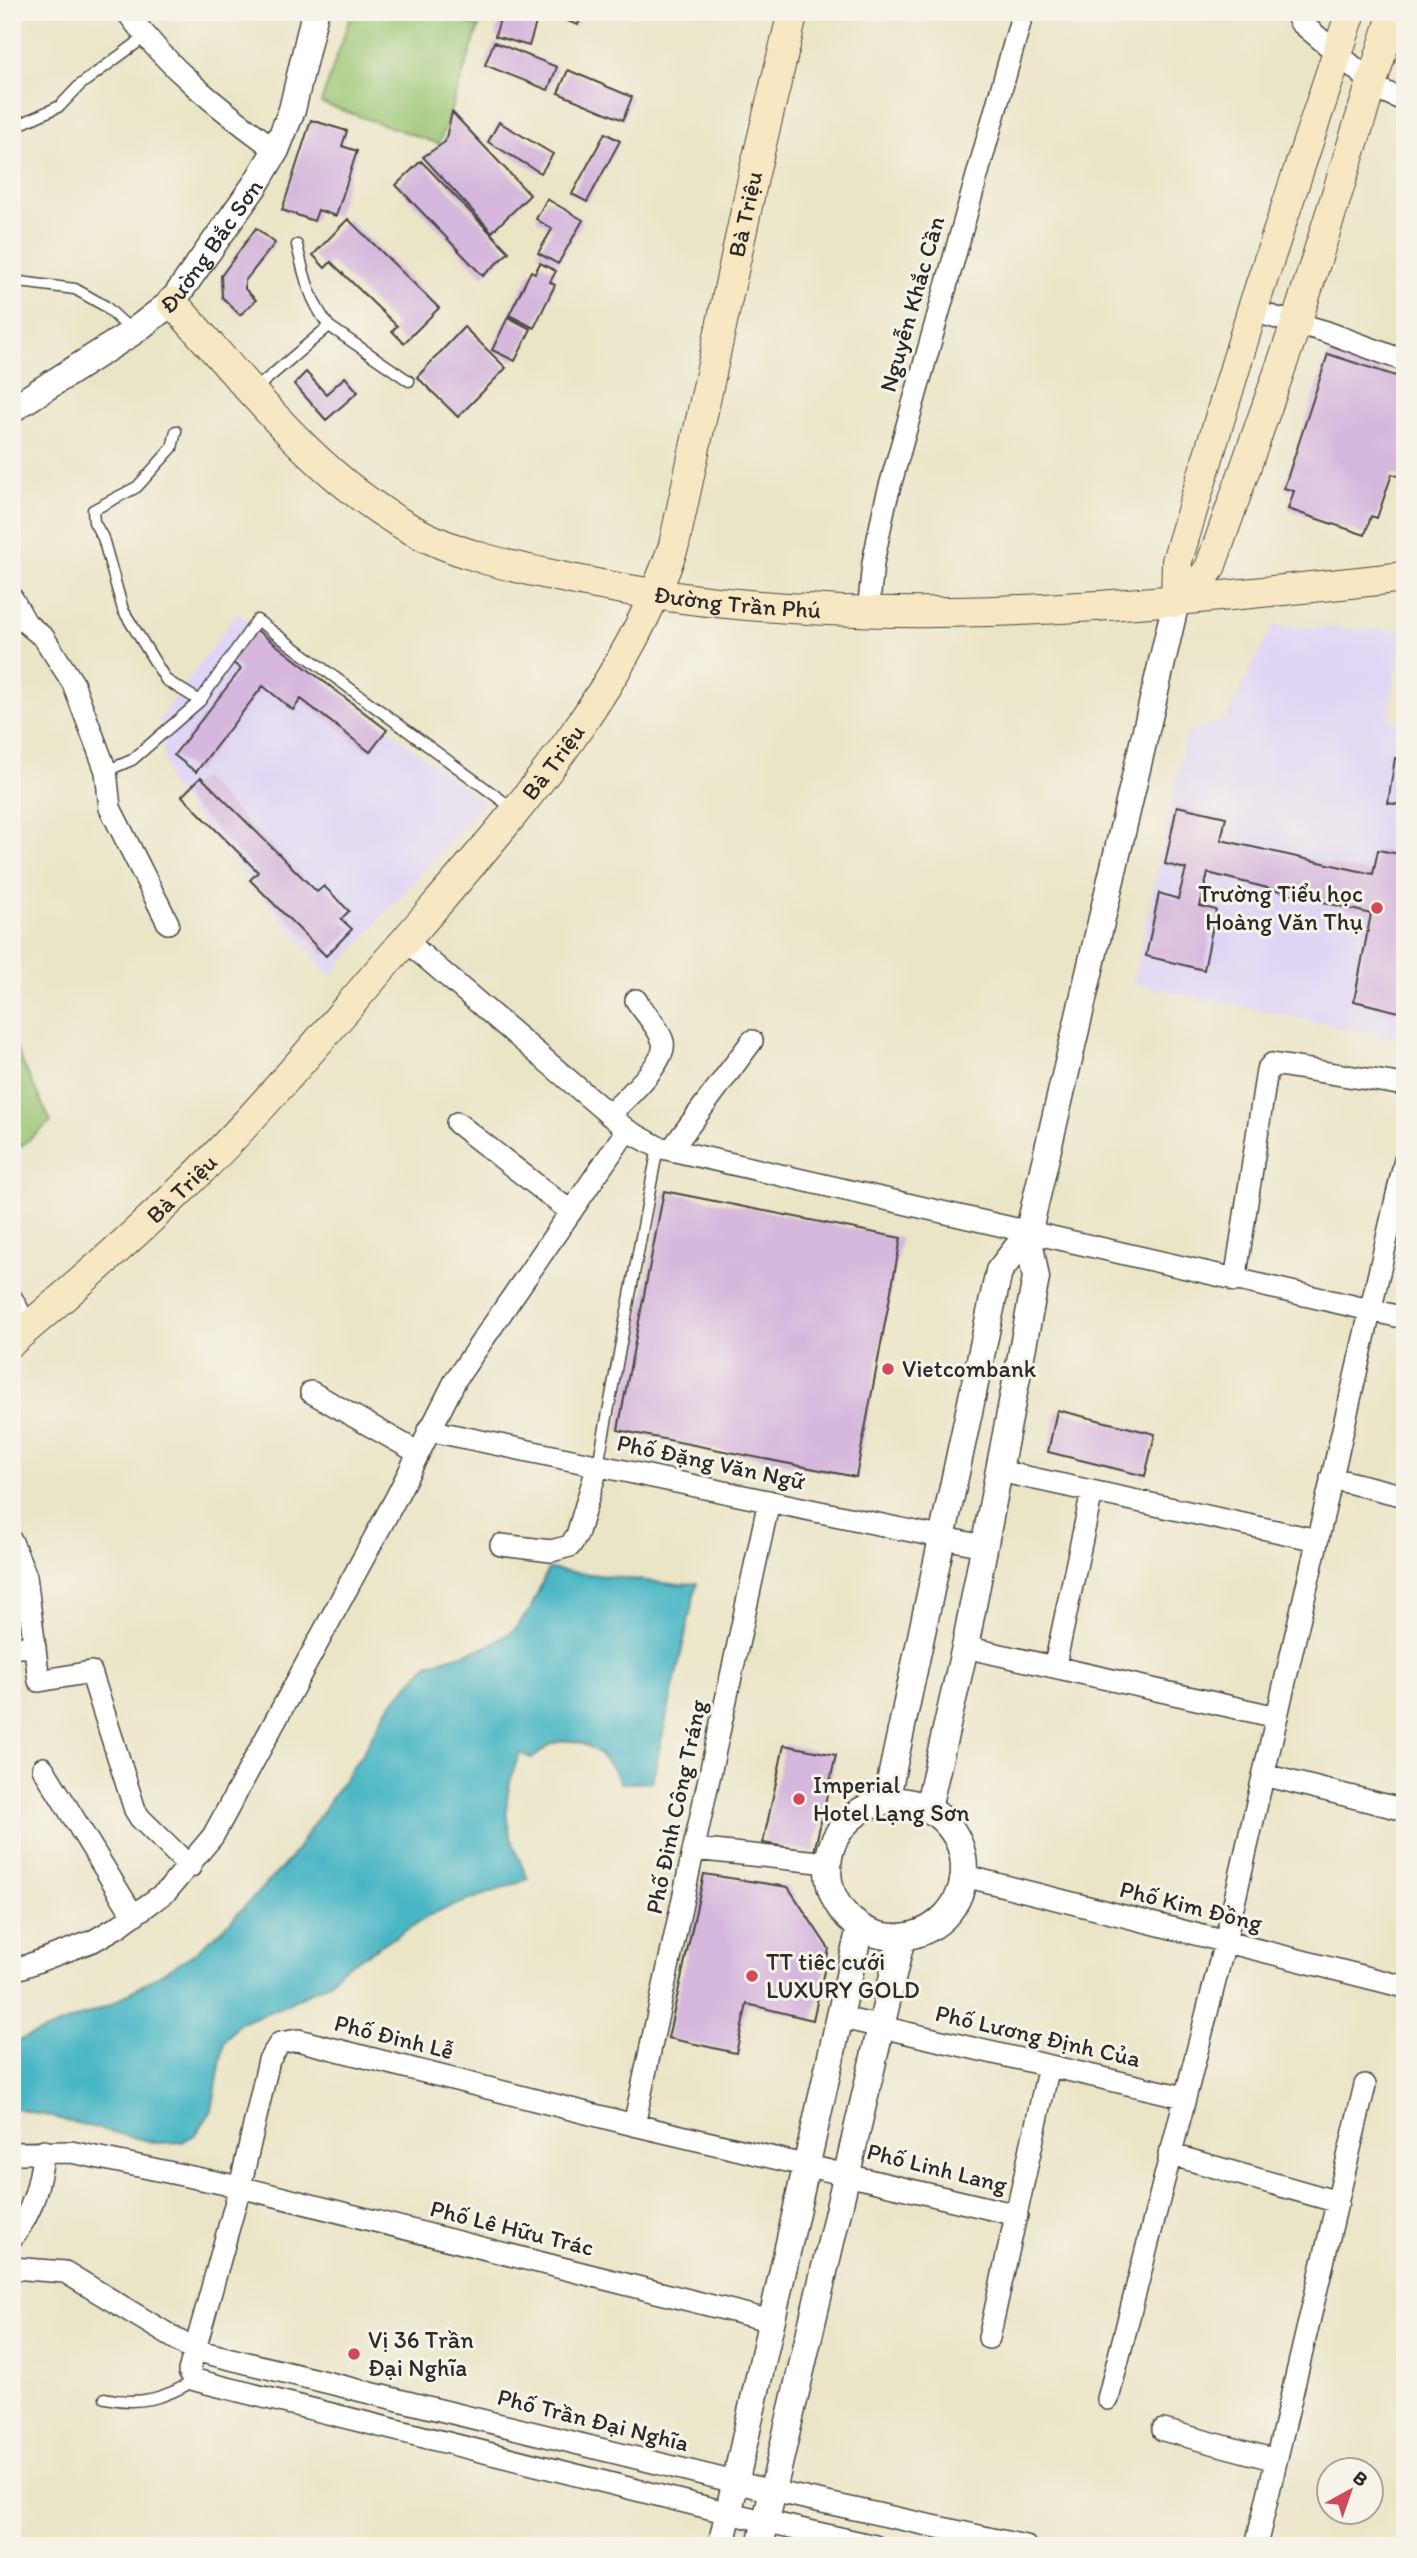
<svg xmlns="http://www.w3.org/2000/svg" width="1417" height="2558" viewBox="0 0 1417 2558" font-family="Itim,sans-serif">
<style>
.built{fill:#dfd5f5}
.green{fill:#9ac572;stroke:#62784e;stroke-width:2}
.water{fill:#49b6c5;stroke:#3a7078;stroke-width:2}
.building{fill:#d6b7dd}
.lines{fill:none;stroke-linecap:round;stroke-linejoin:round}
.service-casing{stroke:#484742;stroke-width:13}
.minor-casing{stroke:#484742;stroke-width:24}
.tertiary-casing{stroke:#484742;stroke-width:29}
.secondary-casing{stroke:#484742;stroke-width:32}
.service{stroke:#fff;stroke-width:10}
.minor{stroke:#fff;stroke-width:21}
.tertiary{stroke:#fff;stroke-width:26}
.secondary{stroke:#f8e7c3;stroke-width:30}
.poi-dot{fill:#d1495b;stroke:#f7f3e8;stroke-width:2.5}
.labels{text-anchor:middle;stroke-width:6;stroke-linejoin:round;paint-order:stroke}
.street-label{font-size:24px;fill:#2b2b2b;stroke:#f7f3e8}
.poi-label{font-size:24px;fill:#2b2b2b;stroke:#f7f3e8;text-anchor:start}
</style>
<rect width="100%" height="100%" fill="#f7f3e8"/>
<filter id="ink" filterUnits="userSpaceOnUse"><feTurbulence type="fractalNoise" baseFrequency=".0143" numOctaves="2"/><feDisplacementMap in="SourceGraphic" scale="14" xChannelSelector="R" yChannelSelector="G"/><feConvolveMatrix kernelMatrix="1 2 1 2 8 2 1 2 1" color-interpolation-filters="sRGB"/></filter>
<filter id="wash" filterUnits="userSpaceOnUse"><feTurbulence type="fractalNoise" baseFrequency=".00686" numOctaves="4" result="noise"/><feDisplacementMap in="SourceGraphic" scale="28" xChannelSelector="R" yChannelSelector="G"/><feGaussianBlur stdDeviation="1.57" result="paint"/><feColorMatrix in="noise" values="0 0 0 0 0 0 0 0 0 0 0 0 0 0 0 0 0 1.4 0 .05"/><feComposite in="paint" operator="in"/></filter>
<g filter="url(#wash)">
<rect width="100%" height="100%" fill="#ebe5c7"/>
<!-- built -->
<path class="built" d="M237 613 484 803 330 976 168 783 159 720Z
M1273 626 1404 630 1388 720 1405 724V1041L1133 984 1186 732 1225 720Z"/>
<!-- green -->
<path class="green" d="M352 12H438L479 27 439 144 321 103Z
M12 1041 51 1122 12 1153Z"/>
<!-- water -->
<path class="water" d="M548 1569 680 1585 697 1583 652 1782 621 1783C609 1758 581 1730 550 1745 543 1748 540 1755 532 1758L520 1753C499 1806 503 1827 528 1879L436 1912 340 1970 329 1983 279 2008 238 2024 224 2043 212 2110 196 2134 182 2142 156 2143 12 2107V2043L108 2006 192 1955 223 1929 290 1859 363 1752 389 1706 428 1664 486 1647 513 1631 530 1610Z"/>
<g id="blocks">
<!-- building -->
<path class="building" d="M502 12H524L538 16 529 46 495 36Z
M543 12H583L578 25Z
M494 42 557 67 548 90 485 65Z
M568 70 632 97 623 120 558 93Z
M452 112 530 195 492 232 423 157 445 142Z
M311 120 347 131 342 146 357 151 336 216 318 210 314 221 282 210Z
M499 122 553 154 541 173 488 142Z
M605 133 620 141 587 202 572 194Z
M421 161 509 252 483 276 396 185Z
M547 199 583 220 558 264 538 253 552 229 536 219Z
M348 219 439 308 404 343 392 331 397 326 331 262 325 268 313 255Z
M256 228 275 243 245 281V289L256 300 240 315 222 297 221 276Z
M540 263 556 271 550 282 555 285 534 328 509 315 531 271 535 273Z
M508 317 531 329 515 361 492 350Z
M464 327 506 368 458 417 417 377Z
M1328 354 1405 379V431L1401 443 1405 444V465L1401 477 1392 474 1377 518 1371 516 1365 535 1288 509 1294 491 1284 488Z
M306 372 326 394 345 377 358 392 326 420 294 384Z
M254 628 387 730 370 752 301 699 293 710 263 686 196 772 174 755 241 669 229 660Z
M1395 758 1405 759V806L1388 803Z
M201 777 317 892 324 886 349 911 341 919 352 929 326 956 250 880 258 872 182 796Z
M1177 806 1226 817 1221 840 1373 874 1378 850 1405 855V983L1399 1012 1354 1001 1371 914 1208 873 1200 906 1216 910 1204 970 1146 956 1159 893 1178 899 1186 869 1165 864Z
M664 1191 901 1238 856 1477 618 1430Z
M1057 1410 1155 1434 1145 1476 1048 1452Z
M784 1745 836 1755 814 1852 763 1843Z
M704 1874 788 1887 829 1949 813 2020 747 2004 736 2053 668 2038Z"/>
</g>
</g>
<g filter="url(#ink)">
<use href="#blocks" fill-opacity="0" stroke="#484742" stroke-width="2"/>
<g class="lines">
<defs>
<path id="service" d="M12 128 60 106 80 85 145 37
M12 281 75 289 105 306 133 332
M329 326 409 381
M253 391 329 326C310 301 304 276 297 245
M176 431 172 448 137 487 93 510 94 522 103 538 123 610 166 680 200 701 257 620 515 810
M106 771 132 760 200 701
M598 1465 658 1147
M105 2398C139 2406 166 2398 195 2380"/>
<path id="minor" d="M127 12C168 69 220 109 276 150
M1295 12 1300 22 1381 90 1405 101
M1252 311 1324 331 1405 361
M12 598 26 623 44 638 73 683 106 771 110 808 168 923
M868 613 873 563 885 504 1023 12
M405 940 627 1130 658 1147 1405 1318
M609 1115C623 1101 668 1061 663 1042 659 1028 644 1012 636 1000
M457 1123 571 1212
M671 1150 752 1041
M1235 1281 1267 1070 1272 1064 1405 1085
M12 1299 28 1328
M311 1392 417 1452
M428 1430 983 1546
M999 1471 1317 1540
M1331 1478 1405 1496
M12 1542 26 1576 39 1681 91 1672 135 1810 140 1818 190 1867
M501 1545 551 1551 570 1546 577 1535 598 1465
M12 1647H35
M965 1647 1277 1717
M1055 1665 1092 1492
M43 1768 133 1915
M1264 1775 1405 1810
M694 1849 828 1863
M965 1876 1405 1987
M12 1971 93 1941 119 1926 167 1891 213 1836 396 1498 456 1379 627 1130
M838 2017 1184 2097
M634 2125 769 1501
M12 2153 71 2152 240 2187 772 2321
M1169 2154 1338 2202
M12 2238C34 2211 39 2184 44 2151
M12 2268 65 2272 194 2350 772 2491 1025 2546
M989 2338 1049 2066
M1108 2399 1225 1942 1405 1160
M1163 2430 1276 2460
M875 2546 729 2513 195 2380 189 2371 240 2187 269 2060 280 2043 298 2040 634 2125 1017 2215
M1256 2546 1365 2085"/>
<g id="tertiary">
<path id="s1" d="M12 409 133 332 172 302 255 185 276 150 292 110 315 12"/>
<circle cx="896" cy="1869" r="68"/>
<path d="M886 1801 999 1271 1028 1234"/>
<path d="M928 1808 965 1647 1036 1278 1028 1234 1176 602"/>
<path d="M721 2546 860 1927"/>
<path d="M760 2546 902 1937"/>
</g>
<g id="secondary">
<path id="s2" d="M172 302C244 381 314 475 409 528 460 557 519 568 576 580 846 637 1132 607 1405 577"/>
<path d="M1176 602 1195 588 1210 568 1296 324 1394 12"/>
<path d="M1176 602 1177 561 1252 311 1351 12"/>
<path id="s3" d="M12 1341C70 1292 127 1242 182 1189 262 1112 332 1024 405 941 509 820 622 698 674 545L755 169 793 12"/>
</g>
</defs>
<!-- service casing -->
<use href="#service" class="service-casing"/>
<!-- minor casing -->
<use href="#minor" class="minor-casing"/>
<!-- tertiary casing -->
<use href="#tertiary" class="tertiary-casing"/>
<!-- secondary casing -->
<use href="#secondary" class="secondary-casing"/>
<!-- service -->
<use href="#service" class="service"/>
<!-- minor -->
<use href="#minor" class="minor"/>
<!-- tertiary -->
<use href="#tertiary" class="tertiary"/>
<!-- secondary -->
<use href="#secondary" class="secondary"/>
</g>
</g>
<!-- markers -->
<g class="poi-dot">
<circle cx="1377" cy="908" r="7"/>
<circle cx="888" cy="1369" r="7"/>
<circle cx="799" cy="1799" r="7"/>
<circle cx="752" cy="1976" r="7"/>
<circle cx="354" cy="2354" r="7"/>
</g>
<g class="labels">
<!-- street labels -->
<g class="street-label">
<text dy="8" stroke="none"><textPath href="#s3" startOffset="1382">Bà Triệu</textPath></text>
<text dy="8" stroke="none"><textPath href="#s1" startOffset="261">Đường Bắc Sơn</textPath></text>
<text transform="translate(912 304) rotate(-74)" y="8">Nguyễn Khắc Cần</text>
<text dy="8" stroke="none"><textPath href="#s2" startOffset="668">Đường Trần Phú</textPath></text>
<text dy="8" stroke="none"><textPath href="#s3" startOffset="794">Bà Triệu</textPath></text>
<text dy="8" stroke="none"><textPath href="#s3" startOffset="228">Bà Triệu</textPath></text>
<text transform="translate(711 1462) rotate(12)" y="8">Phố Đặng Văn Ngữ</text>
<text transform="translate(676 1807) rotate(-78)" y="8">Phố Đinh Công Tráng</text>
<text transform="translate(1191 1906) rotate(14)" y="8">Phố Kim Đồng</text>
<text transform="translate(1038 2036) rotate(13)" y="8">Phố Lương Định Của</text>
<text transform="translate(394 2037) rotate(14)" y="8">Phố Đinh Lễ</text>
<text transform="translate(937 2168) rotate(14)" y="8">Phố Linh Lang</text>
<text transform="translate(512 2228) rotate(14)" y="8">Phố Lê Hữu Trác</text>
<text transform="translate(593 2420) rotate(14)" y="8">Phố Trần Đại Nghĩa</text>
</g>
<!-- poi labels -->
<g class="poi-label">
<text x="1363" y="902" text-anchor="end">Trường Tiểu học<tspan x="1363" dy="28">Hoàng Văn Thụ</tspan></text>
<text x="902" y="1377">Vietcombank</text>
<text x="813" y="1793">Imperial<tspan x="813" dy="28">Hotel Lạng Sơn</tspan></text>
<text x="766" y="1970">TT tiêc cưới<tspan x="766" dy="28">LUXURY GOLD</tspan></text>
<text x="368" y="2348">Vị 36 Trần<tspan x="368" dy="28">Đại Nghĩa</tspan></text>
</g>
</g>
<!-- margin -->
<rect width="1417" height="2558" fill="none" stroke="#f7f3e8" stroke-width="42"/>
<!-- north arrow -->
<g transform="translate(1350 2491) rotate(40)"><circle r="33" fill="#f7f3e8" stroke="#a5a39c" stroke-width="2"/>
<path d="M0-5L12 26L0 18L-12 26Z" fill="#d1495b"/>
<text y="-10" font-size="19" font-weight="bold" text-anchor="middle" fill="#2b2b2b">B</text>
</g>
</svg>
